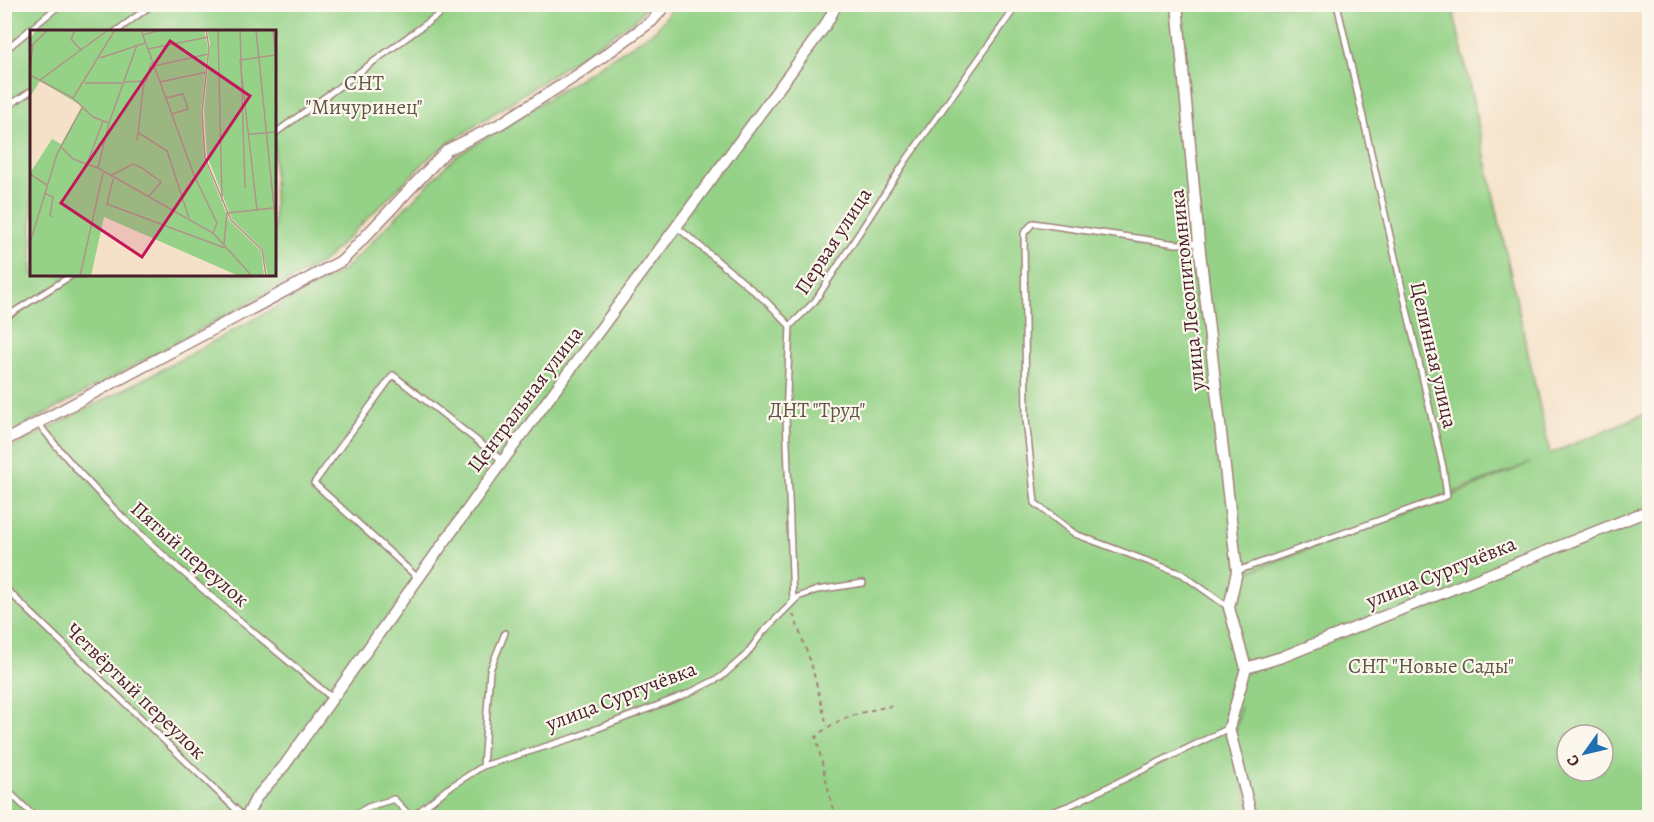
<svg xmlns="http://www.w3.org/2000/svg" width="1654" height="822" viewBox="0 0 1654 822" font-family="Alegreya,serif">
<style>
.green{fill:#95d287;stroke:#707859;stroke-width:1.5;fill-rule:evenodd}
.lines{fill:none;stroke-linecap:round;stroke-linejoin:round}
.service-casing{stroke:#a0807a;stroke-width:8}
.minor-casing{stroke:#a0807a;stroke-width:13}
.path{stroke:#a0807a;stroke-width:2;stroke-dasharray:4.5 4.5;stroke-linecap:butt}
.service{stroke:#fff;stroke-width:5}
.minor{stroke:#fff;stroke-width:10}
.labels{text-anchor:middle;stroke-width:4.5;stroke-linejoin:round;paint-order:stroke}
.park-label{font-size:21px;fill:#605547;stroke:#fbf7ec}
.street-label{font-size:21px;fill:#4a1f2b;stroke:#fbf7ec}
.inset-road{fill:none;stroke:#b19389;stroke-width:1.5}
.view{fill:#c2185b;fill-opacity:0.15;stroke:#c2185b;stroke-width:3}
.inset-edge{fill:none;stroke:#4a1f2b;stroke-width:3}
</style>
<rect width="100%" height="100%" fill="#fbf7ec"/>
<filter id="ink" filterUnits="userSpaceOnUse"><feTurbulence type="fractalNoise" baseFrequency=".0167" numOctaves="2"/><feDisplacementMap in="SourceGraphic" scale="12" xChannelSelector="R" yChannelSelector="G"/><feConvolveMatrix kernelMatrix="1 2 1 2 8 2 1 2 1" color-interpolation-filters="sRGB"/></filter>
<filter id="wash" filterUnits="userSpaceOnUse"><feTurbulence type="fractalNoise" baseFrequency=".008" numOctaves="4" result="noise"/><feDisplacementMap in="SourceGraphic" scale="24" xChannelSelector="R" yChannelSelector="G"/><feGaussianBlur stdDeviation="1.35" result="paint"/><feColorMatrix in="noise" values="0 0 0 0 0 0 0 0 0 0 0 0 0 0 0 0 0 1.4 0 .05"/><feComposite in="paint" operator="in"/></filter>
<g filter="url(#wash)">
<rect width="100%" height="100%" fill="#f5e1c8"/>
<!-- green -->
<path class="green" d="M5 5H647L635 20 433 154 322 263 5 436ZM32 32H274V274H32Z
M675 5H1452L1550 454 1649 412V817H1258L1234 736 1241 706 1233 736 1252 817 5 818V451L165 368 344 270 455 157 656 30ZM1530 463 1442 500 1251 571ZM1567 735H1603V771H1567Z"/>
</g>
<g filter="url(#ink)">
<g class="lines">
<defs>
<path id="service" d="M115 32 153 4
M4 51 61 4
M4 109 32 90
M274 134 453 4
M677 227 767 302 790 326
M1199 243 1177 244 1033 223 1024 233 1026 419 1035 503 1075 534 1182 574 1228 607
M4 318 74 274
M38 423C120 530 231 611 332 698
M1237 571 1447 496 1443 467 1337 4
M418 578 314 483 393 375 503 461
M4 587 245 818
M793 602 786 417 790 326 815 301 907 159 1018 4
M483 766 490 670 505 633
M4 787 36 818
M412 817 447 789 483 766 573 738 687 694 721 677 746 655 763 632 798 597 817 590 863 583
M349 818 368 807 394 799 412 818
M1036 818 1073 804 1229 728"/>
<path id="minor" d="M1177 4 1199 243 1237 571 1229 608 1246 668 1229 728 1252 818
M4 441 343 260 447 150 500 124 579 74 652 21 666 4
M1246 668 1282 657 1650 510
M246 818 256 798 284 766 493 474 825 26 837 4"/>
</defs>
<!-- service casing -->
<use href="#service" class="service-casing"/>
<!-- minor casing -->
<use href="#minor" class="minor-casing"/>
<!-- path -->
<path class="path" d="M793 614 811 663 827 726
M835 818 816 737C835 718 865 711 891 706"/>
<!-- service -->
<use href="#service" class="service"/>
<!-- minor -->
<use href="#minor" class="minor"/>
</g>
</g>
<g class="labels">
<!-- park labels -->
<g class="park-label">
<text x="364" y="90">СНТ<tspan x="364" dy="24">"Мичуринец"</tspan></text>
<text x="817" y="417">ДНТ "Труд"</text>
<text x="1431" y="673">СНТ "Новые Сады"</text>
</g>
<!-- street labels -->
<g class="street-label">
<text transform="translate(833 241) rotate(-57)" y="7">Первая улица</text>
<text transform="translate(1187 290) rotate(-96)" y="7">улица Лесопитомника</text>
<text transform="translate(1434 355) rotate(77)" y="7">Целинная улица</text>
<text transform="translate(525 399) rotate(-53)" y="7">Центральная улица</text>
<text transform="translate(190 554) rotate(41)" y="7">Пятый переулок</text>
<text transform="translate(1441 572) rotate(-22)" y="7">улица Сургучёвка</text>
<text transform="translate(136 691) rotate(44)" y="7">Четвёртый переулок</text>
<text transform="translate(621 696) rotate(-21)" y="7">улица Сургучёвка</text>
</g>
</g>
<!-- overview -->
<g transform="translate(30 30)">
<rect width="246" height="246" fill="#f5e1c8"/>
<path d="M6 0H174L178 18 171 81 174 128 199 190 231 221 234 246H209L74 187 61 246H0V143L22 109 31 114 52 76 10 51 0 67V9ZM177 0H246V246H238L232 219 202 189 177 126 174 80 180 14Z" fill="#95d287"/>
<path class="inset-road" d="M45 0 41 9 51 20M111 0 164 145 187 193 183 203M176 0 179 18 172 82 175 128 201 190 232 220 236 246M188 0 192 171M210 0 215 158M226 0 246 197M243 0 246 31M113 5 131 0M0 17 16 2 13 0M118 19 178 7M70 28 115 13M124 36 178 24M0 41 3 14M0 45 43 68 63 87 79 93M10 50 78 0M93 52 116 51 121 33M130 52 177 42M55 53H92M43 68 85 0M136 68 153 64 158 79 142 84M109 103 137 121 159 188M219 104 246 102M107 111 114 52M31 117 43 129 68 138 183 203 222 246M57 134 73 91M68 138 79 93 107 15M0 144 17 155M80 146 103 134 112 138 131 152 118 167M83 149 77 174 195 218M14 163 23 167 20 185 23 187M227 180 210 30 246 25M0 213 27 124 52 78M194 214 197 183 244 178M50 246 73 143"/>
<path class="view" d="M140 11 220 66 112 227 31 173Z"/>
<rect width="246" height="246" class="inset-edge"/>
</g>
<!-- margin -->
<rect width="1654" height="822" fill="none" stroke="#fbf7ec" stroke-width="24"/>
<!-- north arrow -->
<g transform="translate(1585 753) rotate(236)"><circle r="28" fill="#fbf7ec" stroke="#b4a19f" stroke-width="1.5"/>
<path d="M0-4.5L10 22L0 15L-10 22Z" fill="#1f6fb2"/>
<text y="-9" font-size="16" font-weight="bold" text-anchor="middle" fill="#4a1f2b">С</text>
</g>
</svg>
